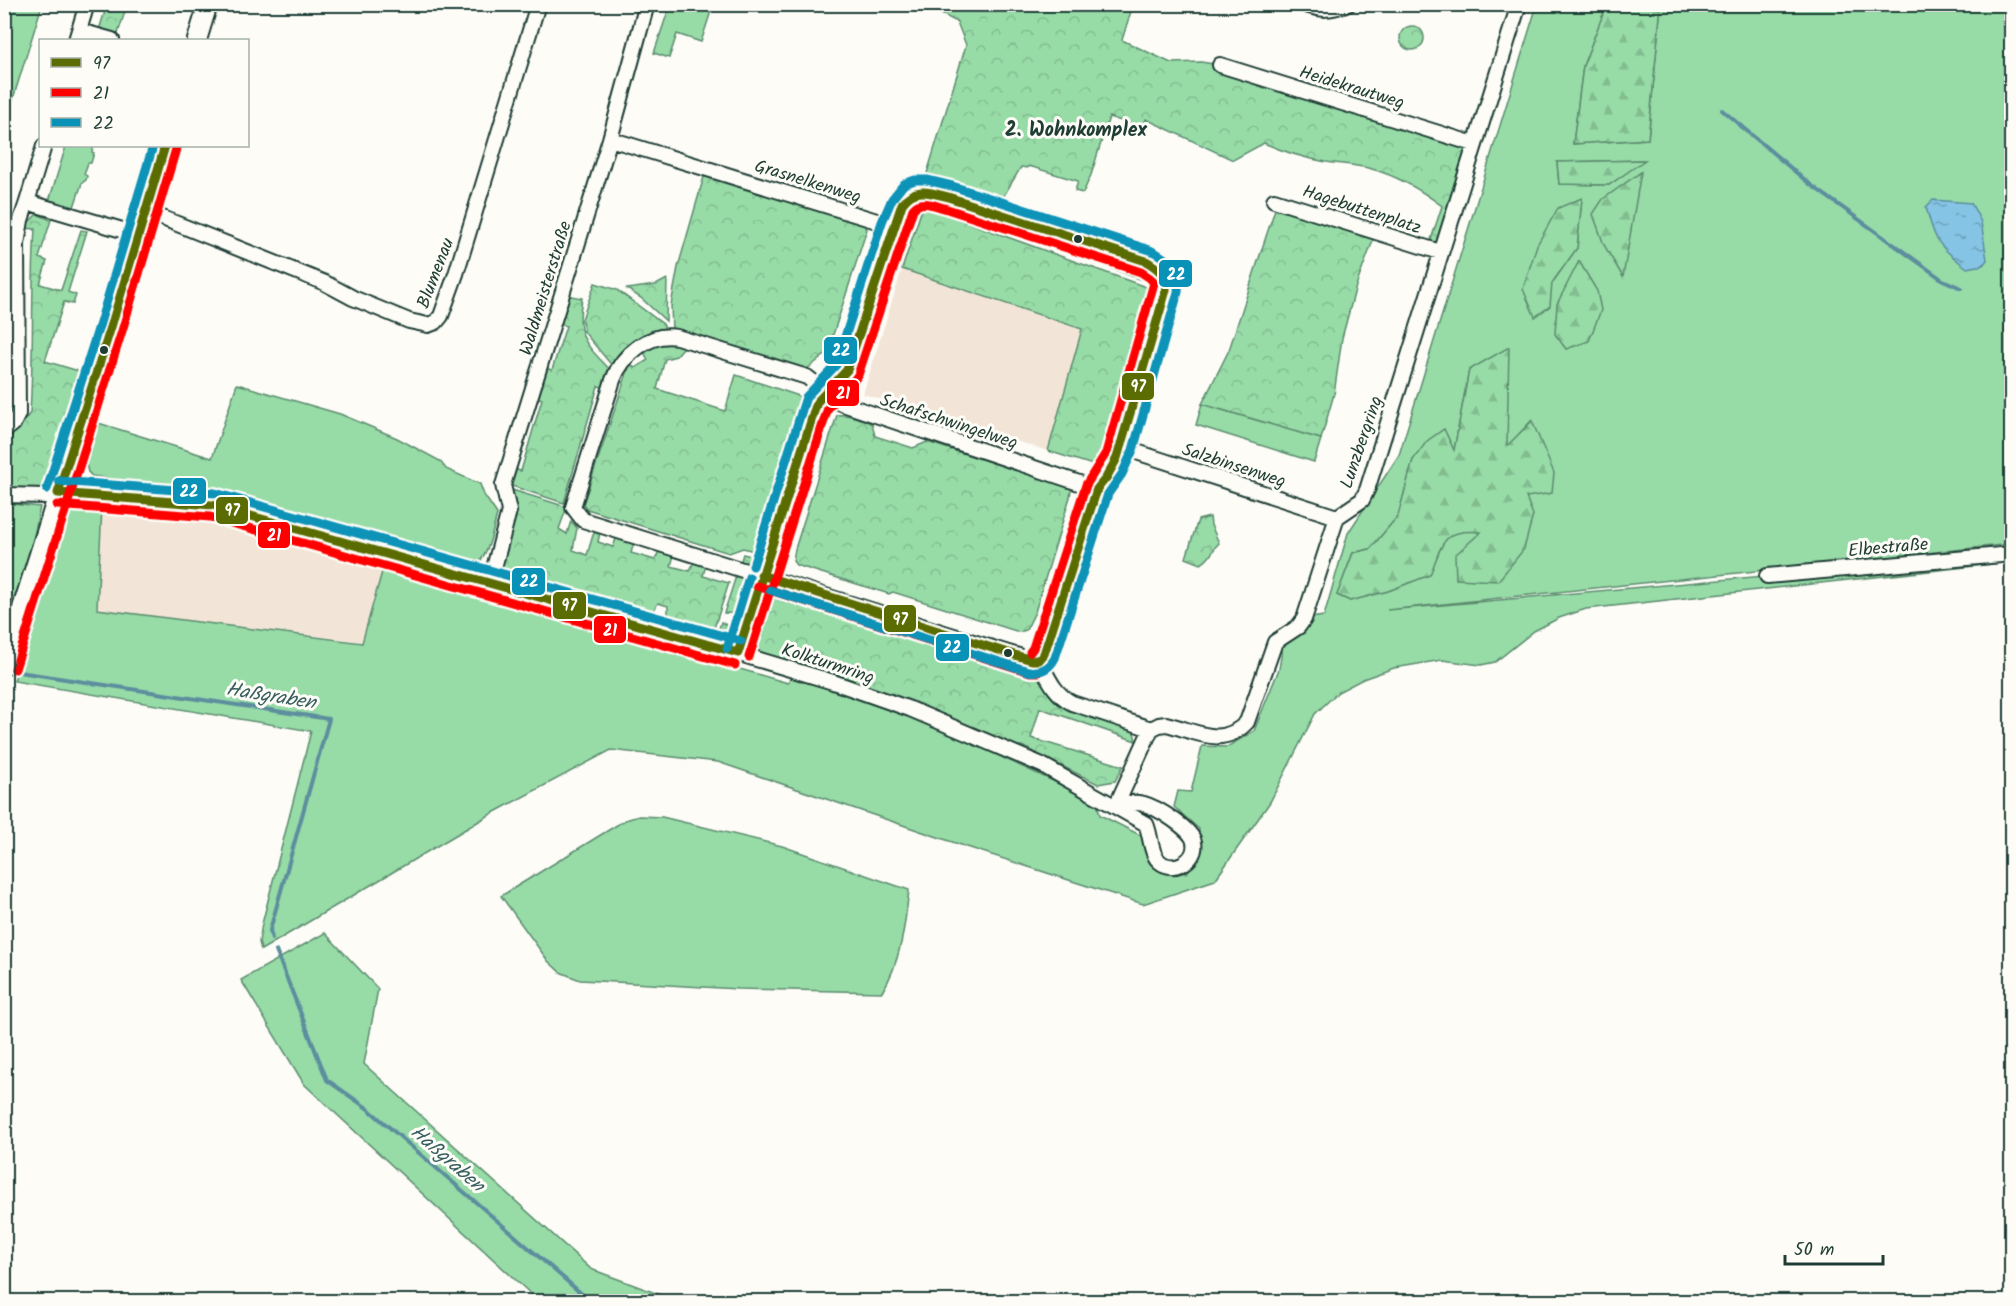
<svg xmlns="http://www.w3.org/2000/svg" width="2016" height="1306" viewBox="0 0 2016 1306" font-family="Kalam,sans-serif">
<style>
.built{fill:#f2e5d7}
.green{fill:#97dba7;stroke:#5b8c6e;stroke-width:1.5;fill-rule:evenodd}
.forest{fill:url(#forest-firs);stroke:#5b8c6e;stroke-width:1.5}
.park{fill:url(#park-crowns);stroke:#5b8c6e;stroke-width:1.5}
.water{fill:url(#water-ripples);stroke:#5c8e9e;stroke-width:1.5}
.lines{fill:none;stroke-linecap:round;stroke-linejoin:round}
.stream{stroke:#5c8e9e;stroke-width:4}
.street-casing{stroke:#1f3d34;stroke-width:18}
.secondary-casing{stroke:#1f3d34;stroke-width:22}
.street{stroke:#fdfcf7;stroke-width:14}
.secondary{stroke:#fdfcf7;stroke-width:18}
.bus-1-casing{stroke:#fdfcf7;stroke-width:14}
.bus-2-casing{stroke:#fdfcf7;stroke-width:14}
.bus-3-casing{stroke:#fdfcf7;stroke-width:14}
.bus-1{stroke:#5a6c02;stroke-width:9}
.bus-2{stroke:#f00;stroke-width:9}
.bus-3{stroke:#0992b8;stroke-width:9}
.bus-dot{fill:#1f3d34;stroke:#fdfcf7;stroke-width:2}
.labels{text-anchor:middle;stroke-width:6;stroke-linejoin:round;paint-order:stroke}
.street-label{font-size:18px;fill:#1f3d34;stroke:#fdfcf7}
.neighbourhood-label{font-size:20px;font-weight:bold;fill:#1f3d34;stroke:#fdfcf7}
.water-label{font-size:20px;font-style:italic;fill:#385f60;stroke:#fdfcf7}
.line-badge{stroke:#fdfcf7;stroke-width:2}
.badge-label{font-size:16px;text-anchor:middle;font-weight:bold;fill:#fff}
</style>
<defs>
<pattern id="forest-firs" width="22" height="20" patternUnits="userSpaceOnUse" patternTransform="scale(1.5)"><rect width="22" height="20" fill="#97dba7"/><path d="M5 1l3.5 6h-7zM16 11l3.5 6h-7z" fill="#82bd90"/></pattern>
<pattern id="park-crowns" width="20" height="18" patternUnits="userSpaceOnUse" patternTransform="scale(1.5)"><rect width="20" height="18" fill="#97dba7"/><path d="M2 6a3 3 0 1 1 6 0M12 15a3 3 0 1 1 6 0" fill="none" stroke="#82bd90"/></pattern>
<pattern id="water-ripples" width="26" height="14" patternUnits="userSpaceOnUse" patternTransform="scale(1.5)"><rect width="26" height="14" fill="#85c4e5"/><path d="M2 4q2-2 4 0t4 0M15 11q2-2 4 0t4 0" fill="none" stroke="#6ca0ba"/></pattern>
</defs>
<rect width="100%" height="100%" fill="#fdfcf7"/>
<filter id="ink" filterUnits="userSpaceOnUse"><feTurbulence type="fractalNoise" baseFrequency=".0167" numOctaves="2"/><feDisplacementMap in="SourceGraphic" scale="12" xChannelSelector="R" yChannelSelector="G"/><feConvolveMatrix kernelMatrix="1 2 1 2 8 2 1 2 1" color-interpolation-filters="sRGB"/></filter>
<g filter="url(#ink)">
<!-- built -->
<path class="built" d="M902 269 1082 329 1048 451 863 394Z
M103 498 213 506 386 555 362 642 97 609Z"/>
<!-- green -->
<path class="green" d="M4 5H42L9 112H6L5 117Z
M670 5H713L701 42 677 34 669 58 654 53Z
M1537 5H1607L1583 66 1573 144 1648 139 1661 5H2011V544L1387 610 2011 554V562L1586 609 1559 618 1534 631 1495 662 1481 665 1442 660 1394 668 1363 679 1338 692 1315 714 1270 802 1215 880 1143 904 967 847 718 762 611 750 491 814 261 950 259 942 262 924 311 731 14 681 62 513C72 501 88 506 102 507L97 609 362 643 383 568 409 570 704 649 702 658 788 683 791 676 914 717 1051 780 1097 803 1100 815 1142 836 1151 864 1168 872 1187 873 1197 857 1199 829 1174 807 1178 791 1191 792 1202 746 1227 747 1254 731 1279 669 1283 644 1304 619 1324 616 1348 533 1399 455ZM1644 160 1609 185 1559 184 1557 162ZM1582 198 1577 248 1552 283ZM1469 370 1507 447 1531 421 1526 497 1482 531H1457L1444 540 1429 575 1388 591 1350 601 1337 595 1353 553 1370 549 1398 516 1413 460 1454 451Z
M66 146H94L92 152 94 153 91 163H88L84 174 87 176 86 180 82 183 73 210 49 201Z
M127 240 129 249 78 408 74 406Z
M237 384 340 414 397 438 440 461 446 469 480 484 484 495 497 514C492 534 489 555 473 569 449 569 449 557 431 550 419 545 406 548 393 549L200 497 105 487 106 478 92 476 88 472 85 460 95 422 212 458Z
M1202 404 1321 439 1314 462 1196 425Z
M4 503 40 507 22 594 10 628H4Z
M639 816 662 817 782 846 909 890C905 924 901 962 882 992L738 989 580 980 560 972 548 961 501 896 625 820Z
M325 933 378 989 364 1064 591 1269 677 1301 542 1302 534 1297 304 1084 241 980Z"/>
<!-- forest -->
<path class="forest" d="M1607 4 1661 5 1648 139 1573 144 1583 66Z
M1645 160 1609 185 1559 184 1557 162Z
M1641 172 1623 277 1604 245 1593 214 1603 199Z
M1582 198 1577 248 1552 283 1550 306 1535 317 1523 289 1537 245 1558 208Z
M1579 261 1597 291 1601 310 1589 341 1566 349 1555 334 1557 304Z
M1509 347 1507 446 1532 421 1554 473 1552 493 1526 497 1533 515 1524 549 1498 581 1456 579 1455 555 1481 532C1442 528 1443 543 1430 575L1388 591 1350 601 1337 595 1353 553 1370 549 1398 516 1413 460 1427 441 1444 429 1454 450 1469 370Z"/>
<!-- park -->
<path class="park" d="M107 5H127L116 40 97 36Z
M924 5H1133L1122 40 1171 63 1201 62 1220 65 1474 144 1440 252 1428 249 1442 206C1421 190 1397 176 1372 169 1358 165 1341 164 1326 162 1304 158 1284 152 1264 143L1233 160 1146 119 1143 128 1109 117 1091 175 1083 193 1075 191 1078 181 1029 166 1027 168 1021 167 997 207 925 180 966 45 957 22Z
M1400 38a12 12 0 1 1 24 0a12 12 0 1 1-24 0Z
M705 173 864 224 867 229 831 341 825 355 807 369 793 365 791 368 672 331 671 305 678 267Z
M954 206 973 210 1136 265C1145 269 1156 274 1156 285L985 223Z
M1276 206 1374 238 1356 286 1342 338 1334 394 1321 439 1202 404 1229 350Z
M927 208 1157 291 1106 469 1099 479 1093 473V465L1048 451 1082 329 902 269 921 212Z
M37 214 51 220 39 258 47 261 40 284 61 290 81 230 87 231 68 292 76 295 73 304 64 302 45 361 82 372 48 480 42 489 25 491 5 490 6 437 16 432 22 420H25L30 413C34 352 31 290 35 229L26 228 29 222Z
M667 279 666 321 641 298 627 289 656 285Z
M595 283 617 290 663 324 666 331 614 368 584 332 582 319Z
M566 295 582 298C575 339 587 345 613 373L607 388 598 386 564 503 509 485 513 469 521 471 542 399 536 397 545 368 552 370 566 326 558 323Z
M663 340 674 341 684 347 676 356 665 359 657 389 725 411 736 375 811 400 761 553 743 548 729 553 587 509 583 504 630 364 635 368 648 360 643 350Z
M837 415C848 414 863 419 872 424L875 436 913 448 927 442 1069 487 1071 489 1070 497 1035 612 1026 630 1019 632 893 592 889 594 796 565 793 561 795 549Z
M509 489 567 507 559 529 567 534 571 521 577 528 573 550 587 555 593 535 596 531 600 532 598 542 613 547 617 536 634 543 631 553 655 560 659 551 674 555 671 566 690 571 694 561 706 565 703 576 729 583 712 634 672 624 668 614V606L658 603 650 617 638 621 506 584 498 575Z
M1210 517 1211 525 1219 543C1210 551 1214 556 1201 564L1186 558 1198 520Z
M743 554 759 558 754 565H742L741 560Z
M737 573 746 578 750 585C749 604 745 615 724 613Z
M769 588 778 589 776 599 796 605 799 595 804 597 801 606 826 613 829 604 835 606 833 616 860 624 863 614 869 616 867 625 905 637 908 628 915 630 913 640 941 649 944 640 952 643 950 652 972 659 975 650 982 652 981 663 1026 676 1029 668 1062 705 1077 712 1131 729 1134 732 1136 741 1040 708 1031 738 1123 766 1115 781 1098 784 1022 746H1008L753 652 748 644 749 638 762 594Z
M721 622 730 627 734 632 732 641 725 643 715 641Z"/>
<!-- water -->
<path class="water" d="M1933 200 1971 203 1981 222 1987 260 1983 265 1967 268C1938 246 1935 242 1926 207Z"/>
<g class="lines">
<!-- stream -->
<path class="stream" d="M1722 110 1811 185 1943 280 1961 288
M19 672 329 719 270 930 272 939
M276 951 327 1080 367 1108 583 1295 599 1302"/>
<defs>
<path id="street" d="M1303 4C1323 11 1329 10 1348 4
M80 31 112 40
M76 40 87 4
M1220 65 1474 144
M610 139 893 226
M44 146 27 202 139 235
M1274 200 1440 252
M145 211 325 283 353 298 409 321 428 325 436 322 441 316 456 274 538 4
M4 431 13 424 18 414 17 244 21 220 27 202
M1121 447 1337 517
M4 495 46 496 58 493 212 505 670 633 833 682 910 709 1042 765 1146 824C1151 835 1150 850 1157 859 1170 875 1198 862 1194 842 1192 829 1156 807 1144 804 1135 801 1125 804 1116 806
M1767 576 2012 554
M490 583 509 511 503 485 610 139 647 4
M738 653 817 402C826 390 839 383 847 370L902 204C913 184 930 192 948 197L1146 261C1158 267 1169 275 1166 290L1117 458 1106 478 1097 489 1044 654 1039 660
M1039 660H1032L1008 653 583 520 573 507 613 380C622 355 649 332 677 337L807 377 837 401 846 405 1097 489
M1039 660C1048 677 1054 694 1072 703L1151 729
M1116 806 1151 729 1159 725 1166 724C1196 731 1222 749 1247 722L1275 642 1298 627 1304 619 1337 517 1362 500 1367 490 1519 4"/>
<path id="secondary" d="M197 40 208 4
M4 665 111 327 165 146"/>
</defs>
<!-- street casing -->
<use href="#street" class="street-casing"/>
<!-- secondary casing -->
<use href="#secondary" class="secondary-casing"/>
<!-- street -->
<use href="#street" class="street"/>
<!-- secondary -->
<use href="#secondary" class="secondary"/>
<defs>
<path id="bus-1" d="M58 493 212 505 738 653
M58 493 111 327 165 146
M761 575 1008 653 1032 660H1039
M738 653 817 402 847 370 902 204C914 186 930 192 948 197L1146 261C1158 268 1167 275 1166 290L1117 458 1106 478 1097 489 1044 654 1039 660"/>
<path id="bus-2" d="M57 505 210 517 735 665
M757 586 1004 664 1030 672H1039
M749 657 828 408 849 387 858 375 913 209C921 199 933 205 944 208L1141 272 1150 278 1154 283 1106 453 1086 485 1033 648 1030 652
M15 669 122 331 176 149"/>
<path id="bus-3" d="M59 481 215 493 741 641
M47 489 100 323 153 146
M753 566 806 397 836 365 882 222 892 199 904 184 915 180H927L952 186 1150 250C1168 258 1180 271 1178 292L1133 450 1122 474 1108 494 1055 658C1050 668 1041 673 1028 671L770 590
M727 649 749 577"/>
</defs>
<!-- bus-1 casing -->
<use href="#bus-1" class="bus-1-casing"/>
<!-- bus-2 casing -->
<use href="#bus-2" class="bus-2-casing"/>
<!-- bus-3 casing -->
<use href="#bus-3" class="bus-3-casing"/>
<!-- bus-1 -->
<use href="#bus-1" class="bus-1"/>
<!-- bus-2 -->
<use href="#bus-2" class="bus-2"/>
<!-- bus-3 -->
<use href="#bus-3" class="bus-3"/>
</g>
</g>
<!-- markers -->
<g class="bus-dot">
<circle cx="1078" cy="239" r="5"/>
<circle cx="104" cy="350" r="5"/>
<circle cx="1008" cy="653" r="5"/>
</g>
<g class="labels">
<!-- street labels -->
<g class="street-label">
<text transform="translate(1352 87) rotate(17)" y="6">Heidekrautweg</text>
<text transform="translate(808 181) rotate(17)" y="6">Grasnelkenweg</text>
<text transform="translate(1362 209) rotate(18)" y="6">Hagebuttenplatz</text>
<text transform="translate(435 273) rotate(-69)" y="6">Blumenau</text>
<text transform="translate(545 288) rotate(-73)" y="6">Waldmeisterstraße</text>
<text transform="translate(949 421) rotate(18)" y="6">Schafschwingelweg</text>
<text transform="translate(1361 442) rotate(-71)" y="6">Lunzbergring</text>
<text transform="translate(1234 465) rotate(18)" y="6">Salzbinsenweg</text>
<text transform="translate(1888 547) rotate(-5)" y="6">Elbestraße</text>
<text transform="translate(828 663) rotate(18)" y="6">Kolkturmring</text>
</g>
<!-- neighbourhood labels -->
<g class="neighbourhood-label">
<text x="1076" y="136">2. Wohnkomplex</text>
</g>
<!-- water labels -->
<g class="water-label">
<text transform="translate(271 695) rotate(9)" y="7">Haßgraben</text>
<text transform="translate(448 1158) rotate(41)" y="7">Haßgraben</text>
</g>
</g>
<g class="line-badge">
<rect x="1158" y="259" width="35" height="29" rx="6" fill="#0992b8"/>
<rect x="823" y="336" width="35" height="29" rx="6" fill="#0992b8"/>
<rect x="1121" y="372" width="34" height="29" rx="6" fill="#5a6c02"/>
<rect x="826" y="379" width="34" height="28" rx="6" fill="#f00"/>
<rect x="172" y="477" width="35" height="28" rx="6" fill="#0992b8"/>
<rect x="215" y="496" width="34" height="29" rx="6" fill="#5a6c02"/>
<rect x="257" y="521" width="34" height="28" rx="6" fill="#f00"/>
<rect x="511" y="567" width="35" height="29" rx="6" fill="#0992b8"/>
<rect x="552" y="591" width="35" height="29" rx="6" fill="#5a6c02"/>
<rect x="883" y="604" width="34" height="29" rx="6" fill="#5a6c02"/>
<rect x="593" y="615" width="34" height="29" rx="6" fill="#f00"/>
<rect x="935" y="633" width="35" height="29" rx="6" fill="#0992b8"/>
</g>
<g class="badge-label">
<text x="1176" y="280">22</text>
<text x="841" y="356">22</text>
<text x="1138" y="392">97</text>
<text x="843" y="399">21</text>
<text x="189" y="497">22</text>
<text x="232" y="516">97</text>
<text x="274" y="541">21</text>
<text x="529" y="587">22</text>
<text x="569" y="611">97</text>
<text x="900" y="625">97</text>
<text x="610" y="636">21</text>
<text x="952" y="653">22</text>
</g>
<!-- margin -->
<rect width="2016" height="1306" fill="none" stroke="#fdfcf7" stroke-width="24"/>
<rect x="12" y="12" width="1992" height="1282" fill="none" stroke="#1f3d34" stroke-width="2" filter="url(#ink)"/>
<!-- legend -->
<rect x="39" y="39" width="210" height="108" fill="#fdfcf7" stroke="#a4b0a9" stroke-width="1.5"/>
<rect x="51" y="58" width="30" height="9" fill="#5a6c02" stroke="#a4b0a9" stroke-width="1.5"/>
<text x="93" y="69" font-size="18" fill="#1f3d34">97</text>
<rect x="51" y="88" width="30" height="9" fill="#ff0000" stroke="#a4b0a9" stroke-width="1.5"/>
<text x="93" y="99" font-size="18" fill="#1f3d34">21</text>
<rect x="51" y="118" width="30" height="9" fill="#0992b8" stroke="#a4b0a9" stroke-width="1.5"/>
<text x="93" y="129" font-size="18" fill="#1f3d34">22</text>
<!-- scale -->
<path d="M1785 1255v9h98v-9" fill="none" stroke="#1f3d34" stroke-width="3"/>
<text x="1794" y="1255" font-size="18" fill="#1f3d34" stroke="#fdfcf7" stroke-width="4.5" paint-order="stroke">50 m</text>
</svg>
